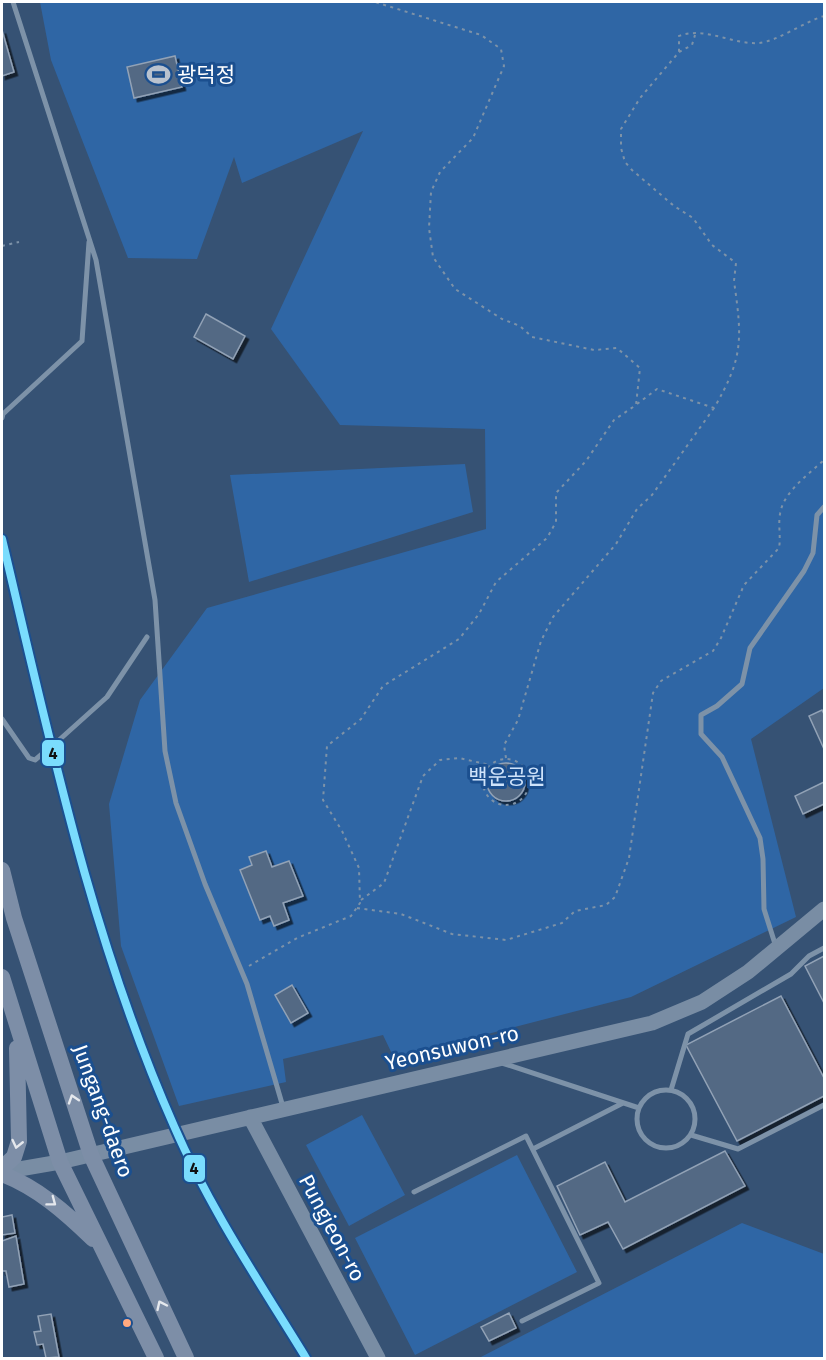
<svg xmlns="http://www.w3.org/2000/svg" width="826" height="1360" viewBox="0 0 826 1360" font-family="'Fira Sans','Noto Sans KR',sans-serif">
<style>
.green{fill:#2f66a5}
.building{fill:#526984;stroke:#92a2b6;stroke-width:1.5;filter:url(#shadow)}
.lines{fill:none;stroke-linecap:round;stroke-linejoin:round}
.path{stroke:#7d92a8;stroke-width:2;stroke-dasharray:3 4.5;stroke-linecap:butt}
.lane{stroke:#7d92a8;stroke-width:5}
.secondary{stroke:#798da4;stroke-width:15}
.primary{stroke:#7d8ea7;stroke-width:16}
.metro-1-casing{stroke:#1b4f8f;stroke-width:12}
.metro-1{stroke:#7adcfd;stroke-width:8}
.oneway{stroke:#e5e8ed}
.bus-dot{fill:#ffa980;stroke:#1b4f8f;stroke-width:2}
.labels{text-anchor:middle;stroke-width:6;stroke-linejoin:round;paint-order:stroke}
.poi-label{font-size:21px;fill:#fff;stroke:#1b4f8f;text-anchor:start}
.park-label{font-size:21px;fill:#cfe3fa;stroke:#1b4f8f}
.street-label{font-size:21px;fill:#fff;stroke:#1b4f8f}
.line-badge{stroke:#1b4f8f;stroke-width:2}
.pale-badge-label{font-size:16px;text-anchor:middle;font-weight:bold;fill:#111}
</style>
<defs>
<filter id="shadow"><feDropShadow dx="3.5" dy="3.5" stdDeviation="0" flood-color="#0009"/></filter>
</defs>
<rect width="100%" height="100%" fill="#365274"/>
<!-- green -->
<path class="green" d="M40 2H824V688L751 739 796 917 631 997 394 1058 383 1035 283 1059 286 1082 179 1106 121 946 109 804 140 700 207 608 486 529 485 429 340 425 271 329 363 131 242 183 234 157 197 259 128 258 51 60Z
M465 464 473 512 249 582 230 475Z
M362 1115 405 1195 349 1226 306 1145Z
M517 1155 577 1272 415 1355 355 1238Z
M742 1223 824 1254V1358H479Z"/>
<!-- building -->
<path class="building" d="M2 30 14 72 2 76Z
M175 56 182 87 134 98 127 67Z
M206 314 245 336 233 359 194 337Z
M822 710 824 714V749L809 716Z
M487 782a19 19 0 1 1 38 0a19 19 0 1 1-38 0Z
M824 782V804L803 814 795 796Z
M266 851 272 867 289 861 303 896 283 903 289 920 274 926 270 916 260 920 240 870 252 865 249 857Z
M824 956V1003L805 966Z
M292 985 308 1013 291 1023 275 995Z
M781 996 824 1078V1096L737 1141 686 1045Z
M725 1151 745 1186 623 1249 608 1222 580 1235 557 1186 605 1162 625 1202Z
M12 1215 15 1233 2 1235V1217Z
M16 1236 24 1284 9 1287 6 1271H2V1241Z
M509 1313 516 1328 489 1341 481 1327Z
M51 1314 59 1357 46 1358 43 1344 37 1345 34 1332 41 1331 38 1316Z"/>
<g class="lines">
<!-- path -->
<path class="path" d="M679 52 692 45 695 35
M2 246 19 242
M637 404 657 389 714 408C744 357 742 338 734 281L736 263 712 245 693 218 674 206 632 170 625 162 621 148V129L640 98 679 52V36C705 26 733 45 759 43 778 41 804 22 824 16
M506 758 504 745 518 720 541 641 553 617 616 544 637 509 652 495 714 408
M483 782a23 23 0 1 1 46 0a23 23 0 1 1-46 0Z
M361 900 384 883 423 776 440 760 459 758 490 765
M357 908 401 914 452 934 506 940 562 923 575 911 606 905 615 897 629 858 653 693 661 681 713 651 721 638 744 585 779 548C781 537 778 525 780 514 783 492 809 474 824 460
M249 966 297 938 351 916 360 903 359 868 342 831 323 800 327 746 361 719 383 686 459 639 479 614 496 582 547 538 556 522V493L586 461 614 420 636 405 640 368 617 348 594 350 532 337 520 326 502 319 455 289 433 257 429 228 431 192 440 172 473 138 504 66 501 49 481 35 375 2"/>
<!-- lane -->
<path class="lane" d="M13 2 96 260 155 600 165 751 176 803 205 884 247 984 283 1107
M2 418 3 414 82 341 89 242
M2 719 29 758 35 760 42 754
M58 741 107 697 147 637
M776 947 764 909 763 859 760 838 722 757 701 734V715L717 706 742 684 750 648 804 571 813 553 817 515 824 507
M502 1063 639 1108
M671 1090 688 1034 791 974 809 956 824 948
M637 1119a29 29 0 1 1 58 0a29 29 0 1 1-58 0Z
M691 1135 738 1149 824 1105
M533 1149 623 1103
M414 1192 526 1136 599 1283 522 1321"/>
<!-- secondary -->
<path class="secondary" d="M250 1117 378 1358
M2 1172 60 1162 652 1023 702 1002 748 972 824 909"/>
<!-- primary -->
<path class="primary" d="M2 870 14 918 91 1155 186 1358
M2 977 60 1162 156 1358
M2 1168 14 1157 19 1141 17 1048
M2 1174C38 1188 65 1212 93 1239"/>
<defs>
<path id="metro-1" d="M2 539C49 736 91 939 174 1126 209 1207 260 1283 306 1358"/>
</defs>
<!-- metro-1 casing -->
<use href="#metro-1" class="metro-1-casing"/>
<!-- metro-1 -->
<use href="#metro-1" class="metro-1"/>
</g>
<!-- one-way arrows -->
<defs><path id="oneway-chevron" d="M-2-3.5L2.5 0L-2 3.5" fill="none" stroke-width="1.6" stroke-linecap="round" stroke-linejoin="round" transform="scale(1.5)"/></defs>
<g class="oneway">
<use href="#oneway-chevron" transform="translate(73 1099) rotate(-108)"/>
<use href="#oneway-chevron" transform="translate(17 1144) rotate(103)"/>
<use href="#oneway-chevron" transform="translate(52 1202) rotate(37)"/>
<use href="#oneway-chevron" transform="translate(161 1305) rotate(-115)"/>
</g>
<!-- icons -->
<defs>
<symbol id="stadium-bare" viewBox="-9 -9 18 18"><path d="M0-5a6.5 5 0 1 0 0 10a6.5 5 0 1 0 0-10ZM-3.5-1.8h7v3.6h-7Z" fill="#b9c2ce" stroke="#1b4f8f" stroke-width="2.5" paint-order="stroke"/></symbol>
</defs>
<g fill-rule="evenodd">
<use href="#stadium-bare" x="142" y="58" width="33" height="33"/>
</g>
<!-- markers -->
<circle class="bus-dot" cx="127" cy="1323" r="5"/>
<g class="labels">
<!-- poi labels -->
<g class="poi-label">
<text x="177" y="82">광덕정</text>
</g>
<!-- park labels -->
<g class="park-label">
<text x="507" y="784">백운공원</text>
</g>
<!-- street labels -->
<g class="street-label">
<text transform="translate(452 1048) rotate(-13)" y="7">Yeonsuwon-ro</text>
<text transform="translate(103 1111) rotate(70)" y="7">Jungang-daero</text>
<text transform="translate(332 1228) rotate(62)" y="7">Pungjeon-ro</text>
</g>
</g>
<g class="line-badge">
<rect x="41" y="739" width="24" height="28" rx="6" fill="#7adcfd"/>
<rect x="183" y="1154" width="23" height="29" rx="6" fill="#7adcfd"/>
</g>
<g class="pale-badge-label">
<text x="53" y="759">4</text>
<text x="194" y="1174">4</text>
</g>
<!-- border -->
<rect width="826" height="1360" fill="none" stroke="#ffffff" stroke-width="6"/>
</svg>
